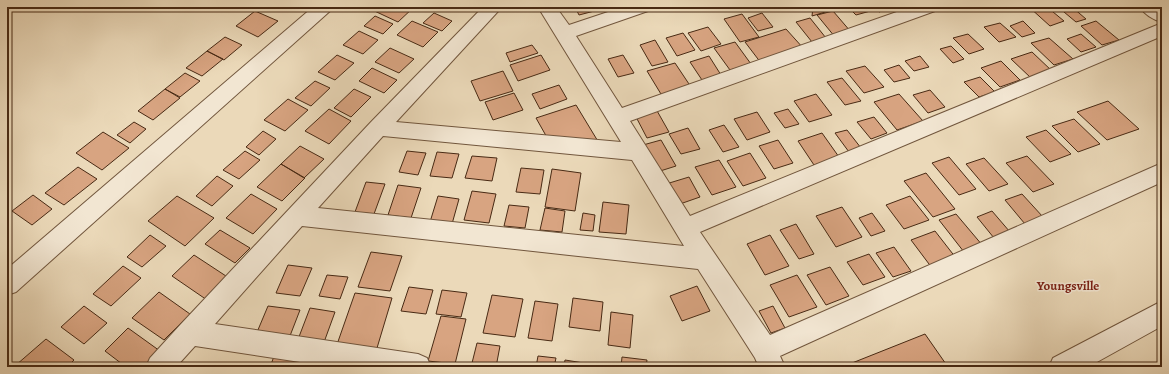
<svg xmlns="http://www.w3.org/2000/svg" width="1169" height="374" viewBox="0 0 1169 374" font-family="Alegreya,serif">
<style>
.building{fill:#d8a481;stroke:#482a14}
.lines{fill:none;stroke-linecap:round;stroke-linejoin:round}
.minor-casing{stroke:#71563d;stroke-width:2}
.minor{fill:#f2e6d2;fill-rule:evenodd}
.labels{text-anchor:middle;stroke-width:3;stroke-linejoin:round;paint-order:stroke}
.neighbourhood-label{font-size:13px;font-weight:bold;fill:#7a1f14;stroke:#f2e6d2}
</style>
<rect width="100%" height="100%" fill="#ebd9b9"/>
<filter id="stains"><feTurbulence type="fractalNoise" baseFrequency=".005" numOctaves="4"/><feColorMatrix values="0 0 0 0 .2 0 0 0 0 .09 0 0 0 0 .02 0 0 0 .5 -.17"/></filter>
<radialGradient id="worn" r=".72"><stop offset=".6" stop-color="#630" stop-opacity="0"/><stop offset="1" stop-color="#630" stop-opacity=".3"/></radialGradient>
<!-- building -->
<path class="building" d="M366 7H414L398 22Z
M575 7H601L602 9 579 15Z
M813 7H829L832 10 812 16Z
M848 7H871L874 10 856 15Z
M874 7H895L879 12Z
M1029 7H1047L1064 21 1050 26Z
M1058 7H1072L1086 19 1076 22Z
M255 11 278 21 258 37 236 26Z
M833 11 851 32 835 37 817 15Z
M434 13 452 21 442 31 423 23Z
M762 13 773 27 758 31 748 18Z
M742 14 759 37 740 42 724 19Z
M375 16 393 24 383 34 364 26Z
M810 18 826 38 812 42 796 22Z
M412 21 438 32 423 47 397 35Z
M1023 21 1035 33 1022 37 1010 26Z
M1096 21 1119 40 1102 45 1081 26Z
M1000 23 1016 37 999 42 984 27Z
M708 27 721 44 701 51 688 33Z
M786 29 804 49 761 63 745 42Z
M359 31 378 40 363 54 343 45Z
M683 33 695 50 677 56 666 38Z
M968 34 984 49 969 54 953 38Z
M1081 34 1096 47 1081 52 1067 39Z
M225 37 242 45 224 60 207 51Z
M1049 38 1073 59 1054 65 1031 43Z
M655 40 668 62 652 66 640 45Z
M735 42 751 64 730 70 714 48Z
M532 45 538 53 510 62 506 53Z
M951 46 964 59 953 63 940 49Z
M390 48 414 59 399 73 375 62Z
M207 51 223 59 202 76 186 68Z
M1032 52 1052 71 1031 78 1011 59Z
M337 55 354 63 335 80 318 72Z
M541 55 550 70 518 81 510 65Z
M623 55 634 73 618 77 608 59Z
M709 56 721 75 702 80 690 62Z
M920 56 929 67 914 71 905 61Z
M1001 61 1020 80 1000 87 981 68Z
M675 63 693 90 664 99 647 71Z
M899 65 910 78 894 82 884 70Z
M865 66 884 87 864 93 846 71Z
M372 68 397 80 384 93 359 81Z
M503 71 513 91 480 101 471 81Z
M185 73 200 81 180 97 165 89Z
M980 77 995 92 979 97 964 82Z
M842 78 861 101 845 105 827 82Z
M315 81 330 88 311 106 295 98Z
M559 85 567 99 540 109 532 94Z
M165 89 180 98 153 120 138 111Z
M354 89 371 97 351 117 334 108Z
M930 90 945 107 928 113 913 95Z
M514 93 523 110 493 120 485 102Z
M816 94 832 115 809 122 794 101Z
M899 94 923 121 897 130 874 102Z
M288 99 308 110 285 131 264 120Z
M1108 101 1139 129 1107 140 1077 112Z
M576 105 599 143 549 141 536 118Z
M329 109 351 121 329 144 305 131Z
M656 109 669 132 647 138 635 115Z
M788 109 799 124 785 128 774 113Z
M757 112 770 132 747 140 734 119Z
M874 117 887 133 871 139 857 122Z
M1074 119 1100 144 1078 152 1052 126Z
M134 122 146 129 130 143 117 135Z
M724 125 739 147 723 152 709 130Z
M688 128 700 149 681 154 669 134Z
M847 130 861 148 849 152 835 133Z
M1046 130 1071 154 1050 162 1026 137Z
M263 131 276 139 259 155 246 147Z
M103 132 129 148 102 170 76 153Z
M822 133 839 157 814 165 798 141Z
M661 140 676 166 657 172 643 145Z
M778 140 793 163 774 169 759 146Z
M300 146 324 159 304 178 281 164Z
M245 151 260 160 239 179 223 170Z
M407 151 426 153 418 175 399 172Z
M437 152 459 154 452 178 430 176Z
M750 153 766 178 743 186 727 161Z
M472 156 497 158 492 181 465 178Z
M1027 156 1054 184 1033 192 1006 163Z
M949 157 976 189 959 195 932 163Z
M984 158 1008 184 989 191 966 164Z
M719 160 736 187 712 195 695 167Z
M281 164 305 178 282 201 257 187Z
M78 167 97 179 64 205 45 193Z
M521 168 544 170 540 194 516 192Z
M552 169 581 173 575 211 545 207Z
M926 173 955 209 933 217 904 181Z
M217 176 233 186 212 206 196 196Z
M689 177 700 197 677 205 666 184Z
M366 182 385 184 374 214 355 212Z
M398 185 421 188 411 218 388 215Z
M472 191 496 194 489 223 464 220Z
M251 194 277 209 253 234 226 218Z
M1022 194 1043 217 1025 224 1005 200Z
M33 195 52 209 32 225 12 211Z
M177 196 214 218 185 246 148 221Z
M438 196 459 199 452 224 430 222Z
M910 196 929 220 904 229 886 205Z
M603 202 629 205 626 234 599 232Z
M509 205 529 207 525 228 504 226Z
M842 207 862 237 836 247 816 216Z
M545 208 565 211 562 232 540 230Z
M992 211 1010 232 994 238 977 217Z
M583 213 595 215 593 231 580 230Z
M872 213 885 231 871 236 859 218Z
M956 214 983 246 964 252 939 220Z
M796 224 814 254 799 259 780 230Z
M220 230 250 248 235 263 205 244Z
M935 231 956 258 932 268 911 240Z
M150 235 166 246 142 267 127 257Z
M770 235 789 266 765 275 747 244Z
M894 247 911 271 893 277 876 253Z
M371 252 402 256 390 291 358 287Z
M869 254 885 277 863 285 847 262Z
M194 255 229 278 207 300 172 276Z
M288 265 312 268 300 296 276 293Z
M123 266 141 278 111 306 93 294Z
M830 267 849 296 826 305 807 275Z
M327 275 348 277 340 299 319 296Z
M797 275 817 307 789 317 770 285Z
M697 286 710 311 682 321 670 296Z
M409 287 433 290 426 314 401 311Z
M442 290 467 293 461 317 436 314Z
M159 292 190 314 164 340 132 318Z
M355 293 392 298 374 358 334 353Z
M492 295 523 299 515 337 483 333Z
M573 298 603 302 600 331 569 327Z
M535 301 558 304 552 341 528 338Z
M84 306 107 323 84 344 61 327Z
M268 306 300 310 288 341 255 337Z
M773 306 785 328 771 333 759 311Z
M310 308 335 312 323 345 297 342Z
M611 312 633 315 630 348 608 345Z
M441 316 466 319 455 364 428 361Z
M128 328 160 351 145 367H126L105 351Z
M925 334 948 367H842Z
M46 339 74 360 67 367H19L16 365Z
M279 343 311 347 304 367H270Z
M477 343 500 346 496 367H471Z
M538 356 556 358 554 367H536Z
M622 357 647 360 646 367H621Z
M565 360 590 364 589 367H564Z"/>
<g class="lines">
<defs>
<path id="minor" d="M313 7H333L330 11 16 292 7 295V269Z
M483 7H502L396 122 621 142 538 7H556L569 25 623 7H651L648 11 576 36 622 108 911 7H938L935 11 630 121 690 216 1162 23V36L700 232 770 335 1162 163V182L780 356 785 367H759L755 358 698 269 302 226 215 324 418 354 427 358 431 367H333L195 346 176 367H146L150 358 181 324 371 122ZM383 136 632 160 684 246 318 208Z
M1140 7H1162V22C1154 20 1145 15 1140 7Z
M1162 301V326L1088 367H1049L1053 358Z"/>
</defs>
<!-- minor casing -->
<use href="#minor" class="minor-casing"/>
<!-- minor -->
<use href="#minor" class="minor"/>
</g>
<g class="labels">
<!-- neighbourhood labels -->
<g class="neighbourhood-label">
<text x="1068" y="290">Youngsville</text>
</g>
</g>
<!-- margin -->
<rect width="1169" height="374" fill="none" stroke="#ebd9b9" stroke-width="24"/>
<rect x="8" y="8" width="1153" height="358" fill="none" stroke="#482a14" stroke-width="2"/>
<rect x="12" y="12" width="1145" height="350" fill="none" stroke="#482a14"/>
<rect width="100%" height="100%" filter="url(#stains)"/>
<rect width="100%" height="100%" fill="url(#worn)"/>
</svg>
